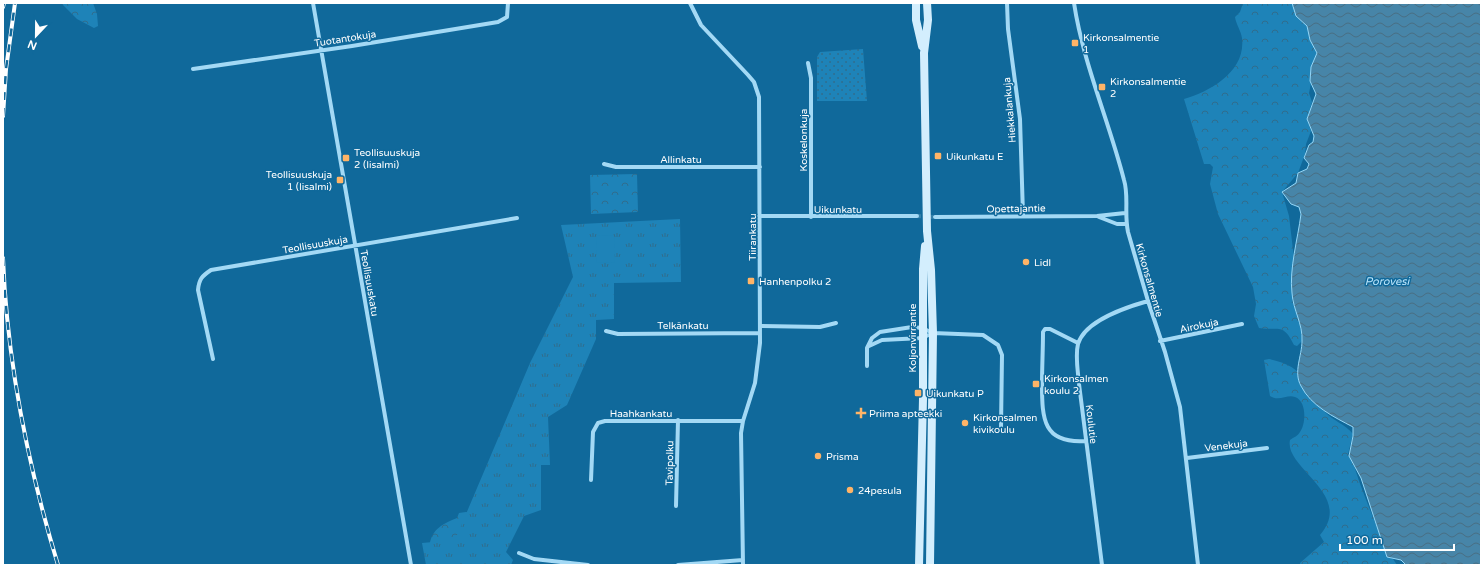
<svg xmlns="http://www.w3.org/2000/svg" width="1484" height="568" viewBox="0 0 1484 568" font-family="'Varela Round',sans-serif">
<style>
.grass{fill:url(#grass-dots)}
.forest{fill:url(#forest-crowns)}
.park{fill:url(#park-tufts)}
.pitch{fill:#1e83b8}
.water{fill:url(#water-waves);stroke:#94d7f8}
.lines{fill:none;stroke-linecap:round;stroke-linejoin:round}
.minor-tunnel{stroke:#3480aa;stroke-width:4;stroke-dasharray:4 2;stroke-linecap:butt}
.minor{stroke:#a3d9f5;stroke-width:4}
.secondary{stroke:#d3eefd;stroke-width:8}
.rail-casing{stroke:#fff;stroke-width:4}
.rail{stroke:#10699b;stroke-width:2.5;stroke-dasharray:8;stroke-linecap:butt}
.poi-dot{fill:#ffb467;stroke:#10699b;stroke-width:1.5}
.labels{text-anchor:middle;stroke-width:3;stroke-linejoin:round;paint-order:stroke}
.poi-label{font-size:10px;fill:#fff;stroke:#10699b;text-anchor:start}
.street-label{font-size:10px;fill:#fff;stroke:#10699b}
.water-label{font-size:11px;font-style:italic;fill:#bbe6fc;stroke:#10699b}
</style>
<defs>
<pattern id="grass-dots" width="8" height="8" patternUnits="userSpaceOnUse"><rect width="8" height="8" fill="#1e83b8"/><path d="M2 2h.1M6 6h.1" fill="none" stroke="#306d8d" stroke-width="1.8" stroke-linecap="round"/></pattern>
<pattern id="forest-crowns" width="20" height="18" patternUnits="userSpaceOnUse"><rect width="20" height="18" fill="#1e83b8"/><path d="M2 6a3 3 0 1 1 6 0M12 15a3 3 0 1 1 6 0" fill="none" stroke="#306d8d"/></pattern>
<pattern id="park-tufts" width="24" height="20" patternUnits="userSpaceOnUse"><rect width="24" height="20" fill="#1e83b8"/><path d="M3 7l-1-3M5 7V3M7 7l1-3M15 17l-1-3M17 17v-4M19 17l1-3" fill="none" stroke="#306d8d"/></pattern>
<pattern id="water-waves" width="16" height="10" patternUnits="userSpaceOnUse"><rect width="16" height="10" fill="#4785a8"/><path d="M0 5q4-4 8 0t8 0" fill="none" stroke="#496e83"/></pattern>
</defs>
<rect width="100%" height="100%" fill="#10699b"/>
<!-- grass -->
<path class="grass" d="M863 49 867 101H817V57L820 52Z"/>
<!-- forest -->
<path class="forest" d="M61 3H93L97 14 98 26 94 28 77 19Z
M1243 3H1292L1296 16 1307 26 1310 40 1317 53 1310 72 1311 83 1309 93 1312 102 1307 119 1311 131 1306 144 1305 154 1298 173 1282 192 1289 216 1295 267 1292 279V301L1300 320 1302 341 1297 346 1294 345C1283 323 1280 331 1259 328L1254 316 1256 304 1253 287 1218 214 1210 184 1213 167 1210 164H1204L1184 99C1211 91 1246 71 1242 38 1241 31 1236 24 1235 17L1240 12Z
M637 174 638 212 591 214 590 175Z
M1269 359C1308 367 1305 386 1326 413 1332 420 1345 424 1353 434L1348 454C1355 465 1357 477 1362 489 1370 511 1380 533 1387 556L1393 559 1397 565H1300V563L1324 542 1320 535C1355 494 1284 469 1290 440 1294 437 1298 436 1300 432 1306 424 1307 401 1295 397 1287 394 1279 402 1270 396L1264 360Z
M466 512 485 516 427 565C430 537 429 529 457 518L459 513Z"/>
<!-- park -->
<path class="park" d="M680 219 681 282 614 283V319L596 320V339L567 405 548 417 550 465H541V510L524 516 506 552 513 560 511 565H426L422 543 455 540 530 363 573 277 561 225Z"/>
<!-- pitch -->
<path class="pitch" d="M614 235 615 262 597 263 596 236Z"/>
<!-- water -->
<path class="water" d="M1292 3H1481V565H1406L1401 560 1387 557 1361 478 1349 456 1353 436V427C1334 417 1311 406 1301 386 1293 372 1302 356 1302 341 1303 324 1293 310 1292 293 1289 269 1298 238 1301 214L1299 207 1291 204 1282 192 1296 183 1298 173 1307 169 1309 164 1304 158 1309 145 1313 142 1314 136 1307 119 1316 94 1310 81 1311 67 1317 53 1310 40 1307 26 1296 16Z"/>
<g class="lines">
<!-- minor-tunnel -->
<path class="minor-tunnel" d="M917 216 935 217"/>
<!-- minor -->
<path class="minor" d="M313 3 411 565
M690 3 701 25 748 75 754 82 759 97 760 343 755 383 743 421 741 433 743 565
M1007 3 1008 29 1020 119 1023 215
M1074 3C1083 63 1109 121 1124 180 1129 196 1124 213 1128 232L1148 301 1165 352 1180 407 1198 565
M808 63 811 78V217
M193 69 352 46 498 22 507 17 508 3
M604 164 616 167H760
M759 216H917
M935 217 1097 216 1125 213
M1099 217 1117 224H1126
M760 326 820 327 836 323
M606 331 618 334 760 333
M1160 341 1242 324
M1078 343 1050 329H1045L1043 332C1043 349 1042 367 1042 384 1042 419 1043 444 1086 441
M869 346 882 340 922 338 933 333
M213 359 198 290C199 279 202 276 211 270L517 218
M867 366V348L872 338 880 332 912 327 922 328 933 333 983 335 998 345 1002 355 1001 427
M1187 458 1267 448
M591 480 593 432 598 423 605 421H743
M676 506 678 420
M519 553 534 559 588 565
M678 565 743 560
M1102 565 1079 384C1078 371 1075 356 1078 344 1085 320 1127 307 1148 301"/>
<!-- secondary -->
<path class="secondary" d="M916 3V20L922 46
M927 3 928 20 924 53 927 231 931 270 933 333 930 565
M919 565 923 399V269L925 246"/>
<defs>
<path id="rail" d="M3 7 4 3
M3 116 6 69 15 3
M3 258C7 362 28 466 58 565"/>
</defs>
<!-- rail casing -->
<use href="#rail" class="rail-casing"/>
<!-- rail -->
<use href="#rail" class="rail"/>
</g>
<!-- markers -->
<g class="poi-dot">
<rect x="1071" y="39" width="8" height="8" rx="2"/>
<rect x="1098" y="83" width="8" height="8" rx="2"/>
<rect x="934" y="152" width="8" height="8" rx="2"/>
<rect x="342" y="154" width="8" height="8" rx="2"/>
<rect x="336" y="176" width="8" height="8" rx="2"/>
<circle cx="1026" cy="262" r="4"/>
<rect x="747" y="277" width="8" height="8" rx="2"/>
<rect x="1032" y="380" width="8" height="8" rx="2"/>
<rect x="914" y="389" width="8" height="8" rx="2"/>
<path d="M859 407h4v4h4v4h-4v4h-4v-4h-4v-4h4z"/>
<circle cx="965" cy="423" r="4"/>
<circle cx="818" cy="456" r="4"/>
<circle cx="850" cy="490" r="4"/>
</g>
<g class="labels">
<!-- poi labels -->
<g class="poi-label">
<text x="1083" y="41">Kirkonsalmentie<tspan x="1083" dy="12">1</tspan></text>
<text x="1110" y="85">Kirkonsalmentie<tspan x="1110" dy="12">2</tspan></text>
<text x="354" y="156">Teollisuuskuja<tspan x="354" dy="12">2 (Iisalmi)</tspan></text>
<text x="946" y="160">Uikunkatu E</text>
<text x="332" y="178" text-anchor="end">Teollisuuskuja<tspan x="332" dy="12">1 (Iisalmi)</tspan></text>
<text x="1034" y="266">Lidl</text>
<text x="759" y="285">Hanhenpolku 2</text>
<text x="1044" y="382">Kirkonsalmen<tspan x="1044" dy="12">koulu 2</tspan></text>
<text x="926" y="397">Uikunkatu P</text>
<text x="869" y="417">Priima apteekki</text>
<text x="973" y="421">Kirkonsalmen<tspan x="973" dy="12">kivikoulu</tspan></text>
<text x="826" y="460">Prisma</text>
<text x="858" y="494">24pesula</text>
</g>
<!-- street labels -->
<g class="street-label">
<text transform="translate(345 38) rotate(-9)" y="4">Tuotantokuja</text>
<text transform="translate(1009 110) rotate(-95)" y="4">Hiekkalankuja</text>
<text transform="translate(803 140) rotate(-90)" y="4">Koskelonkuja</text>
<text x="681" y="163">Allinkatu</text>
<text transform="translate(1016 208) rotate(-1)" y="4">Opettajantie</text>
<text x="838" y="213">Uikunkatu</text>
<text transform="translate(752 237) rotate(-90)" y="4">Tiirankatu</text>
<text transform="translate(315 244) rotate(-10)" y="4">Teollisuuskuja</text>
<text transform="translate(1150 280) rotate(74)" y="4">Kirkonsalmentie</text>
<text transform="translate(370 283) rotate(80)" y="4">Teollisuuskatu</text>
<text x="683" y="329">Telkänkatu</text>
<text transform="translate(1199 325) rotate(-12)" y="4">Airokuja</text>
<text transform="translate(912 338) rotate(-90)" y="4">Koljonvirrantie</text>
<text x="641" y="417">Haahkankatu</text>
<text transform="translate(1092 424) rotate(83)" y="4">Koulutie</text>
<text transform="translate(1226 445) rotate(-7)" y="4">Venekuja</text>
<text transform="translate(669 463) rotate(-89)" y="4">Tavipolku</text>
</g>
<!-- water labels -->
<g class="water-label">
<text x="1387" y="285">Porovesi</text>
</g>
</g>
<!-- border -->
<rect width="1484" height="568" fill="none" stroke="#ffffff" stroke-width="8"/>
<!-- north arrow -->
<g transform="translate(36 36) rotate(202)" stroke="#10699b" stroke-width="3" paint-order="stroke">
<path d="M0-3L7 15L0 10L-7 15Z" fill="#ffffff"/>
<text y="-6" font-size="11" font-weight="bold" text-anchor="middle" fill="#ffffff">N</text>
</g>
<!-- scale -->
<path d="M1340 544v6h114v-6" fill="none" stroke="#ffffff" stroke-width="2"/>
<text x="1346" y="544" font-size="12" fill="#ffffff" stroke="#10699b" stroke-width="3" paint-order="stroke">100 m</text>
</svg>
